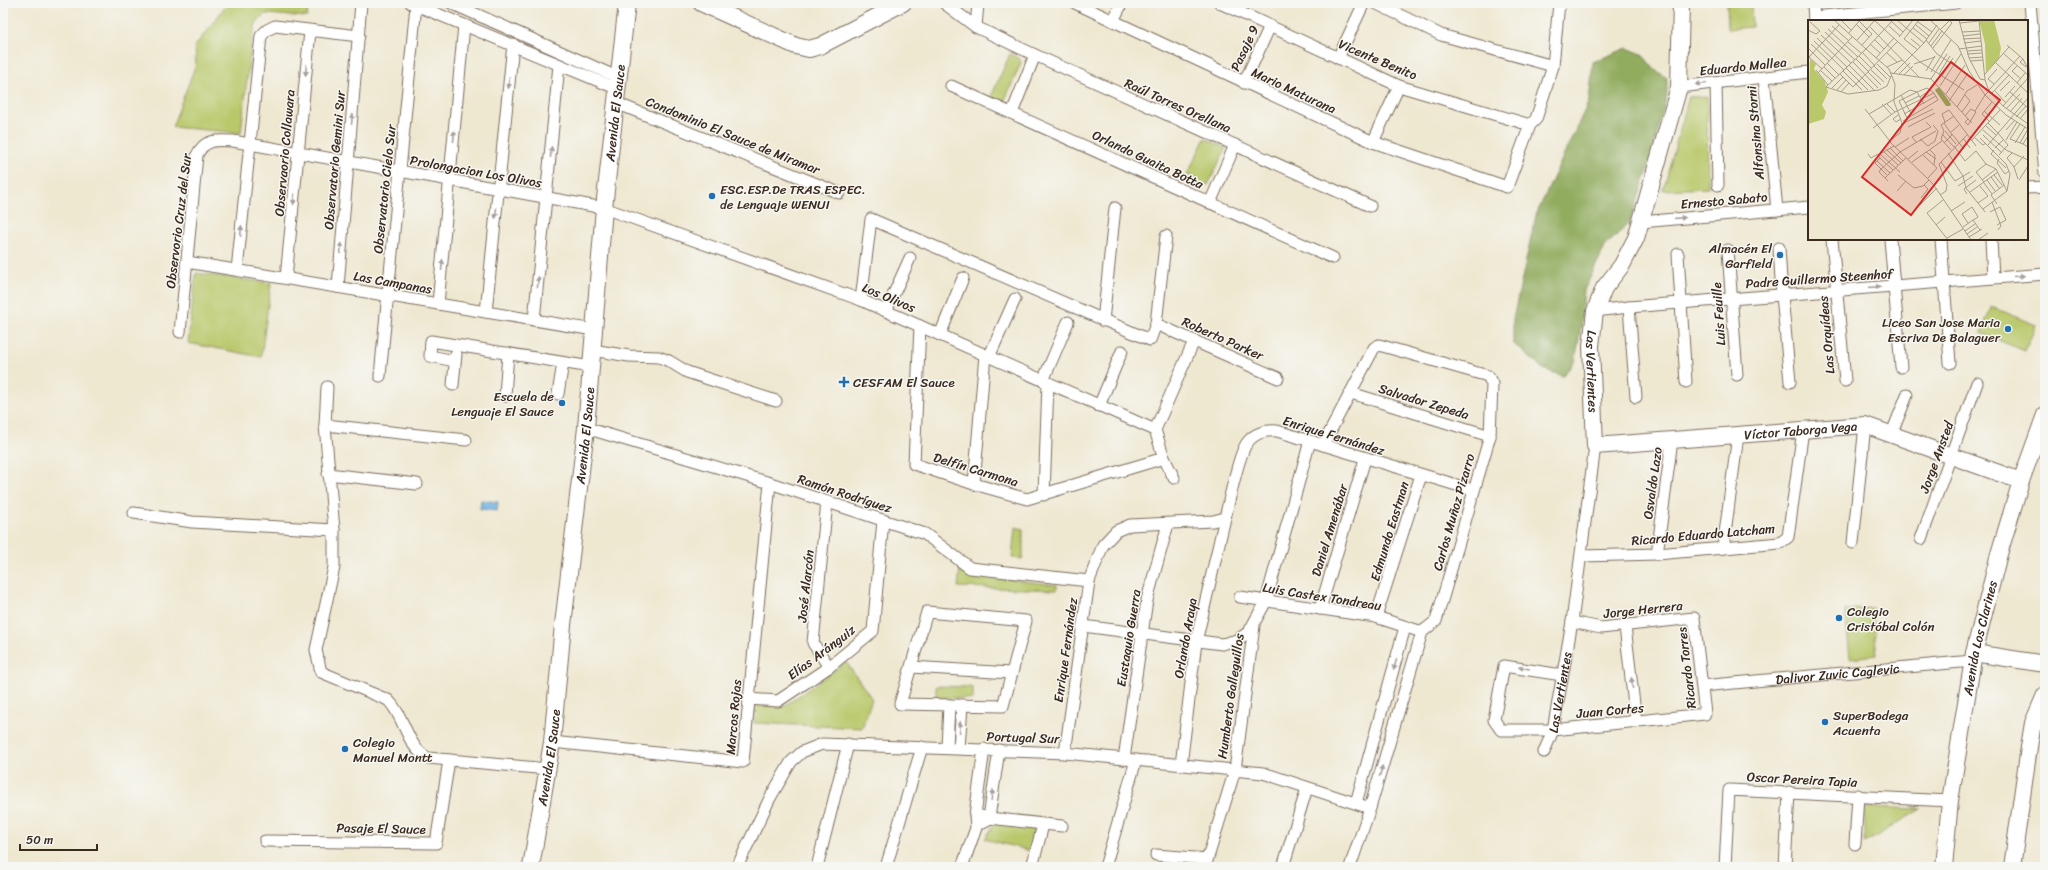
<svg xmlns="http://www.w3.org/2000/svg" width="2048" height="870" viewBox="0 0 2048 870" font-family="Sriracha,sans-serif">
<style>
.green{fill:#b9c86b;stroke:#7a7944}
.forest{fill:#92ac5f;stroke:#666b3e}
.water{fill:#70b1e4;stroke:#566e81}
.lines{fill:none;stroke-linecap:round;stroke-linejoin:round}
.street-casing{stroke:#7a6c5d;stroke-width:13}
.secondary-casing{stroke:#7a6c5d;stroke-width:18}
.street{stroke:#fff;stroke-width:11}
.secondary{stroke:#fff;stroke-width:16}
.oneway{fill:#a79f9a}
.poi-dot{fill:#1f6fb2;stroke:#f6f6f2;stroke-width:1.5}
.labels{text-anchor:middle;stroke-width:3;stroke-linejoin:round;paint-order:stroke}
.street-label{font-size:13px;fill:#3b2a1e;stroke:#f6f6f2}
.poi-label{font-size:13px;fill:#3b2a1e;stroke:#f6f6f2;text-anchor:start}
.inset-road{fill:none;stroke:#a79c89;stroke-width:1}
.view{fill:#d62828;fill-opacity:0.15;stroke:#d62828;stroke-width:2}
.inset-edge{fill:none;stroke:#3b2a1e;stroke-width:2}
</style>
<rect width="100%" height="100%" fill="#f6f6f2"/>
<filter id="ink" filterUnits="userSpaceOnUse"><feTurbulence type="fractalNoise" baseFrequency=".025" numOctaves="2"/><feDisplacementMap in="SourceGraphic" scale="8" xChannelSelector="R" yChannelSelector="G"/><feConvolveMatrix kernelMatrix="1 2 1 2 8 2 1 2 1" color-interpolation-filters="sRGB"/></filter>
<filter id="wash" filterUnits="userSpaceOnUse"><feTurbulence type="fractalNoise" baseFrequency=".012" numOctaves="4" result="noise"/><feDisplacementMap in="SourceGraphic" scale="16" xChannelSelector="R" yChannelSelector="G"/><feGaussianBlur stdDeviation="0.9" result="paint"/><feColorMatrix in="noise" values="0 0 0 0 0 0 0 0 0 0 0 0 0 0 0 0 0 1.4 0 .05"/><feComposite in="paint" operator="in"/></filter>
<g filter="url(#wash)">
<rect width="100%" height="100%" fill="#efe8d1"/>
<!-- green -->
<path class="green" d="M228 3H309L307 17 265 14 256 23 251 44 241 133 172 127 196 64 195 46Z
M1727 3H1751L1752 27 1728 29Z
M1010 54 1019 58 1021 63 1003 104 990 99Z
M1707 96 1708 188 1663 190 1689 97Z
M1205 138 1226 148 1208 185 1187 175Z
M196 273 271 283 261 357 188 343Z
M1991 307 2036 325 2025 351 1981 333Z
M1015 527 1023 529V559L1012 558Z
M960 568 973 575 1057 585V590L958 587Z
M1872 608 1877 655 1850 658 1845 610Z
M846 662 872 699 862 728 754 723 755 705 783 707Z
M936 686 973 687V699L936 697Z
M1865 807 1921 809 1865 843Z
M995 823 1035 829 1031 851 985 839Z"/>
<!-- forest -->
<path class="forest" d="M1627 48 1642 54 1654 69 1667 78V94L1647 173 1629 224 1606 245 1584 290 1581 327 1575 361 1563 376 1543 369 1513 343V319L1536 215 1589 101 1593 62Z"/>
<!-- water -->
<path class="water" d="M481 500 498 502 497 511 480 509Z"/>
</g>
<g filter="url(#ink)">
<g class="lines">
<defs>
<g id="street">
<path d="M411 3 618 89"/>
<path d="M451 3 619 78"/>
<path d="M944 3 976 27 1035 55 1370 206"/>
<path d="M1075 3 1373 142 1507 187 1530 125 1536 119 1553 66 1559 3"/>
<path d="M1220 3 1399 86 1530 125"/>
<path d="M1375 3 1441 35 1553 66"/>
<path d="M1813 3 1814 21"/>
<path d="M2030 3 2045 173"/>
<path d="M1814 17 1956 3"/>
<path d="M1113 21 1122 3"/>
<path d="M976 27 978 3"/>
<path d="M1338 58 1364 3"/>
<path d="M1764 77 1777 210"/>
<path d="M1244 83 1270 26"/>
<path d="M1716 83 1718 185"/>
<path d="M951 86 1333 258"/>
<path d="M1679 87 1809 72"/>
<path d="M616 103 839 193"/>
<path d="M1012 113 1035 55"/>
<path d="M1373 142 1399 86"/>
<path d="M2027 188 2045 187"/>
<path d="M1210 203 1235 145"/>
<path d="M1641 222 1809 207"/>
<path d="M1832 239 1845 381"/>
<path d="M1890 239 1901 367"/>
<path d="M1941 239 1950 363"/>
<path d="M1991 239 1993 278"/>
<path d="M1779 248 1782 295 1790 382"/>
<path d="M1728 250 1737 375"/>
<path d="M1678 254 1686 382"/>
<path d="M187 262 594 330"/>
<path d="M237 270 261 36 267 30 275 26 359 36"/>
<path d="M286 278 310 31"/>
<path d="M338 287 361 3"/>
<path d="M861 300 871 219 1150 340 1156 324 1166 236"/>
<path d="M438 304 464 25"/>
<path d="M1629 307 1636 397"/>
<path d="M886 311 910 258"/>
<path d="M1595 311 1629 307 2045 274"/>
<path d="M486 312 513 44"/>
<path d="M534 320 559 65"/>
<path d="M1103 321 1115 208"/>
<path d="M1156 324 1278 378"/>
<path d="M920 326 914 464 974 484 1027 499 1164 458 1155 430"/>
<path d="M180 332 197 155C204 139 217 140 233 141L604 208 861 300 1155 430"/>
<path d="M940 335 963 278"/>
<path d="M592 350 629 356 659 357 669 361 687 372 776 401"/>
<path d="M989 357 1015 299"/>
<path d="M455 361 430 356 431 341 591 367"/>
<path d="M380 376 416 5"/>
<path d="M1043 381 1068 322"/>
<path d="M453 385 456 354"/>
<path d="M327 387 325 425 334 530V567L316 650 321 672 388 700C405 716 406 747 428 758L548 769"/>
<path d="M1351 393 1490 436"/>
<path d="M558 394 563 363"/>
<path d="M505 396 508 353"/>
<path d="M1099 406 1122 351"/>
<path d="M325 425 466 440"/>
<path d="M586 428 770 483 925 534 970 568 1089 581"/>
<path d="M1155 430 1194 341"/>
<path d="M1892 433 1907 395"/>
<path d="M1323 445 1374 348 1379 345 1488 376 1492 384 1490 436 1436 621 1422 632 1370 808 1350 867"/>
<path d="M1164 458 1174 478"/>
<path d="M328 474 417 484"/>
<path d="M974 484 985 355"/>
<path d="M1044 495 1048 383"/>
<path d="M827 502 813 643 829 667"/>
<path d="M134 513 192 522 334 530"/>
<path d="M1921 539 1977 383"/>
<path d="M1853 543 1865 425"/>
<path d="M1723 548 1738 435"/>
<path d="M1657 554 1672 440"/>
<path d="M1582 556 1657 554 1780 543 1788 537 1803 430"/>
<path d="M1240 597 1376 617 1422 632"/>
<path d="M1320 609 1365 459"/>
<path d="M927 612 1026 621 1003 706 900 704Z"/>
<path d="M1376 617 1421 475"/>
<path d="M1083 626 1222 644 1237 640 1249 632 1266 601 1310 441"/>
<path d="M1625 626 1636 722"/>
<path d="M911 667 1011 673"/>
<path d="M1562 675 1504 666 1494 720 1501 730H1553L1705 714 1694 618 1601 628 1572 622"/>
<path id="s1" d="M1702 686 1972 661"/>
<path d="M748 699 778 701 829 667 873 631 883 520"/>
<path d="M2033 723 2045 725"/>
<path d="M552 742 743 762 770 483"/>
<path d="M947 748 949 705"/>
<path d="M959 748 962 705"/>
<path id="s2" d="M1544 752 1553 730 1572 622 1595 446"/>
<path d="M1065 753 1089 581 1103 545 1116 531 1130 525 1213 521 1225 518C1229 502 1239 453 1247 443 1254 433 1266 430 1277 431L1473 490"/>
<path d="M1124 759 1147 600 1168 524"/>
<path d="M1181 765 1196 642 1225 518"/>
<path d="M1356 803 1405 627"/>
<path d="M975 815 989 818 1062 826"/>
<path d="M983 823 989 818 999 750"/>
<path d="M265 841 436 843 449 760"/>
<path d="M1855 844 1858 795"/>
<path d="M1156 855 1207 859"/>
<path d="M737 867 770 798 791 762 802 752 822 744 1065 753 1263 773 1370 808"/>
<path d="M817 867 848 744"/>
<path d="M886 867 922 747"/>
<path d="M962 867 976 828 975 815 984 749"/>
<path d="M1032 867 1043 825"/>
<path d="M1105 867 1136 760"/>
<path d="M1205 867 1235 770 1254 626"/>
<path d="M1283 867 1307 788"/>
<path d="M1725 867 1729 790 1950 801"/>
<path d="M1785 867 1789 792"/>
</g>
<g id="secondary">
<path d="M701 3 796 46 809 49 820 46 903 3"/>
<path id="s3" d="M1681 3 1679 87 1636 238 1622 265 1604 288 1595 311 1591 346 1595 446 1865 425 2021 481"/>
<path d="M1974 653 2045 664"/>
<path id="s4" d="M531 867 552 742 563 625 586 428 604 208 627 3"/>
<path id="s5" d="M1944 867 1950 801 1974 653 1999 554 2021 481 2045 415"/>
<path d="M2012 867 2029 747 2033 723 2045 695"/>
</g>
</defs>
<!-- street casing -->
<use href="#street" class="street-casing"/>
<!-- secondary casing -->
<use href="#secondary" class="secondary-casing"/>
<!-- street -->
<use href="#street" class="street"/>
<!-- secondary -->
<use href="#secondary" class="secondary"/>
</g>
<!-- one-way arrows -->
<defs><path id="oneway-solid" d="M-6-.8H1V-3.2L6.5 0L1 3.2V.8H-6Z"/></defs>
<g class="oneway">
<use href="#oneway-solid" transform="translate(306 70) rotate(95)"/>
<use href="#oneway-solid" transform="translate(509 83) rotate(96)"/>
<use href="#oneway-solid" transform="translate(1701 84) rotate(174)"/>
<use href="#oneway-solid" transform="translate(352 119) rotate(-85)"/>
<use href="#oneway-solid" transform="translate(454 136) rotate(-85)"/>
<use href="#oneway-solid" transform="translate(551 152) rotate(-84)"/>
<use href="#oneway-solid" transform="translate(294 199) rotate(95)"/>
<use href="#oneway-solid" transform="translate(496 213) rotate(96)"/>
<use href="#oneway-solid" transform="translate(1680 218) rotate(-5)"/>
<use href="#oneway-solid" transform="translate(241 231) rotate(-85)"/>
<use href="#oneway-solid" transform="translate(341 248) rotate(-85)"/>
<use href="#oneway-solid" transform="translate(442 265) rotate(-85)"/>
<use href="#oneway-solid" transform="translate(2019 276) rotate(-5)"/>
<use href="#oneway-solid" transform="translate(538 282) rotate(-84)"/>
<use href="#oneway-solid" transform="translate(1875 287) rotate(-4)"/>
<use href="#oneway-solid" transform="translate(1395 665) rotate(106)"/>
<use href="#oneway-solid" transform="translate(1524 668) rotate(-171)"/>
<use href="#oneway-solid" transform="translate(1632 683) rotate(-96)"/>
<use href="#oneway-solid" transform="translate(960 727) rotate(-86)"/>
<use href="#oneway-solid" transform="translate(1381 771) rotate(-74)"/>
<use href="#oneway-solid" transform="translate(992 795) rotate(-81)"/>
</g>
</g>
<!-- markers -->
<g class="poi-dot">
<circle cx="712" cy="196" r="4"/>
<circle cx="1780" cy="255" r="4"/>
<circle cx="2008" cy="329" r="4"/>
<path d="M842 376h4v4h4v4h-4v4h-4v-4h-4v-4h4z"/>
<circle cx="562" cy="403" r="4"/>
<circle cx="1839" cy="618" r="4"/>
<circle cx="1825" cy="722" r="4"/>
<circle cx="345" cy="749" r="4"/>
</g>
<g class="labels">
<!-- street labels -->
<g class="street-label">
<text transform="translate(1244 48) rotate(-65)" y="5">Pasaje 9</text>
<text transform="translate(1378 59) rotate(23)" y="5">Vicente Benito</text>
<text transform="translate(1743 66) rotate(-6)" y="5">Eduardo Mallea</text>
<text transform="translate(1294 90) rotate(25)" y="5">Mario Maturana</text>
<text transform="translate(1178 105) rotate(24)" y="5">Raúl Torres Orellana</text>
<text dy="5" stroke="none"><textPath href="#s4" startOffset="759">Avenida El Sauce</textPath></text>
<text transform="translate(1755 133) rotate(-95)" y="5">Alfonsina Storni</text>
<text transform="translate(733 135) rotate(22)" y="5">Condominio El Sauce de Miramar</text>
<text transform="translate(284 153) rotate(-85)" y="5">Observaorio Collawara</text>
<text transform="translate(1148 159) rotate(25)" y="5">Orlando Guaita Botta</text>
<text transform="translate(334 160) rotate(-85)" y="5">Observatorio Gemini Sur</text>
<text transform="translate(476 171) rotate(10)" y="5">Prolongacion Los Olivos</text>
<text transform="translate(384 189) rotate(-84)" y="5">Observatorio Cielo Sur</text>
<text transform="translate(1724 200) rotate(-5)" y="5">Ernesto Sabato</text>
<text transform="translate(178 221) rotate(-83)" y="5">Observorio Cruz del Sur</text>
<text transform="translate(1819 278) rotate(-4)" y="5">Padre Guillermo Steenhof</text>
<text transform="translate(393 282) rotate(10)" y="5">Las Campanas</text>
<text transform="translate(889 297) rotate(23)" y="5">Los Olivos</text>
<text transform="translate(1718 314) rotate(-94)" y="5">Luis Feuille</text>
<text transform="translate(1826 335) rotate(-95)" y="5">Las Orquídeas</text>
<text transform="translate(1223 338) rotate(24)" y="5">Roberto Parker</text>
<text dy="5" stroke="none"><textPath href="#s3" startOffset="386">Las Vertientes</textPath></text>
<text transform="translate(1424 401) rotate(17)" y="5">Salvador Zepeda</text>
<text dy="5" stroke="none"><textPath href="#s3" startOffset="667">Víctor Taborga Vega</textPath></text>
<text transform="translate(1334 435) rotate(17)" y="5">Enrique Fernández</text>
<text dy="5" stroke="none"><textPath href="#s4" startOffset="435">Avenida El Sauce</textPath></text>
<text transform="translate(1936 457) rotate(-70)" y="5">Jorge Ansted</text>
<text transform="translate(976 469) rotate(17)" y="5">Delfín Carmona</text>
<text transform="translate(1652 483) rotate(-82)" y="5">Osvaldo Lazo</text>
<text transform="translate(845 493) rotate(18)" y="5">Ramón Rodríguez</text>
<text transform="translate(1453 512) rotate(-74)" y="5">Carlos Muñoz Pizarro</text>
<text transform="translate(1329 530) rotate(-73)" y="5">Daniel Amenábar</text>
<text transform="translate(1389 531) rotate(-73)" y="5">Edmundo Eastman</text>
<text transform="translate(1703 534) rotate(-5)" y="5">Ricardo Eduardo Latcham</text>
<text transform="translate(805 586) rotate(-84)" y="5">José Alarcón</text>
<text transform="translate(1322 596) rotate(9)" y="5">Luis Castex Tondreau</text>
<text transform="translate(1643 609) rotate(-6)" y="5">Jorge Herrera</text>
<text transform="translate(1128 638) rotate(-81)" y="5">Eustaquio Guerra</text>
<text transform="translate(1185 638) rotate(-80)" y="5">Orlando Araya</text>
<text dy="5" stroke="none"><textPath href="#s5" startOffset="232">Avenida Los Clarines</textPath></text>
<text transform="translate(1065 650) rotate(-82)" y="5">Enrique Fernández</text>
<text transform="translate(821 652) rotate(-37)" y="5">Elías Aránguiz</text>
<text transform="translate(1686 668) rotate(-97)" y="5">Ricardo Torres</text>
<text dy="5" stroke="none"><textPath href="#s1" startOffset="136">Dalivor Zuvic Caglevic</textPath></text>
<text dy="5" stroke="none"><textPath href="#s2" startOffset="62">Las Vertientes</textPath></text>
<text transform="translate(1230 696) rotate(-82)" y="5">Humberto Galleguillos</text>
<text transform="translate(1610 710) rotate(-5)" y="5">Juan Cortes</text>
<text transform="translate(733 717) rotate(-85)" y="5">Marcos Rojas</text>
<text transform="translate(1023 737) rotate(2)" y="5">Portugal Sur</text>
<text dy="5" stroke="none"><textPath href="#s4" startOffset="111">Avenida El Sauce</textPath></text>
<text transform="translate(1802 779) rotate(3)" y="5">Oscar Pereira Tapia</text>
<text transform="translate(381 828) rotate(1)" y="5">Pasaje El Sauce</text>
</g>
<!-- poi labels -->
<g class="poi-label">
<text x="720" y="194">ESC.ESP.De TRAS ESPEC.<tspan x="720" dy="15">de Lenguaje WENUI</tspan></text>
<text x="1772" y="253" text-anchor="end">Almacén El<tspan x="1772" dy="15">Garfield</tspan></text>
<text x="2000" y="327" text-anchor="end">Liceo San Jose Maria<tspan x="2000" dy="15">Escriva De Balaguer</tspan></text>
<text x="853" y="387">CESFAM El Sauce</text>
<text x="554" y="401" text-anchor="end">Escuela de<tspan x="554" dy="15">Lenguaje El Sauce</tspan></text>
<text x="1847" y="616">Colegio<tspan x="1847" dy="15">Cristóbal Colón</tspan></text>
<text x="1833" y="720">SuperBodega<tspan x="1833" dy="15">Acuenta</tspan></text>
<text x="353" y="747">Colegio<tspan x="353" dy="15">Manuel Montt</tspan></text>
</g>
</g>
<!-- overview -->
<g transform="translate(1808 20)">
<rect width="220" height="220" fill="#efe8d1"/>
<path d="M171 0H186L193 28 191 39 178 52 177 24ZM2 39 8 44 6 49 17 62 20 72 14 85 18 92 16 99 0 104Z" fill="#b9c86b"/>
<path d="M131 67 143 84 142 86H138L127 70Z" fill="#92ac5f"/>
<path class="inset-road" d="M26 0 58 29 85 0M33 0 43 10M50 0 64 14M66 0 112 42 156 70M82 0 95 12M89 0 116 23M122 0 150 26 161 51 177 75 181 71 177 60 171 0M151 0 161 38 172 59 177 60M110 2 124 12M152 3 171 1M48 4 61 17M108 5 121 16M24 6 41 21M81 6 92 16M62 7 111 57M105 8 119 19M20 9 37 25M0 10 8 14 12 11 2 2M132 10 141 1M17 12 34 28M154 12 172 11M41 13 52 0M13 15 43 43M155 16 172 14M91 17 105 0M9 18 39 47M103 19 113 27M155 19 173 18M49 20 67 0M67 20 76 29M118 20 129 34 159 54M6 21 36 50M40 22 53 33M121 23 131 9M156 23 173 21M3 24 21 41M62 24 72 33M37 25 50 37M54 25 64 14M199 25 215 39 220 49M123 26 134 11M0 28 17 45M34 28 47 40M125 28 144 3 141 0M151 29 174 26M110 30 96 19 111 0M159 31 174 30M54 32 67 46M79 33 89 42M195 33 220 55M159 34 174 33M51 36 64 49M1 37 31 5M1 37 14 49M68 38 86 18M161 38 175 37M48 39 61 52M215 39 212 42 218 47M162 41 175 40M45 42 70 68M19 43 31 55M188 43 220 73M69 44 82 57M106 44 127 37M41 45 66 70M66 46 79 59M209 46 204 51 213 59M16 47 27 58M79 47 94 40M38 48 60 70M8 50 20 65M12 50 24 61M63 50 76 62M35 51 54 70M118 51 127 36M60 52 73 65M123 52 143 20M10 53 44 17M83 53 123 59 164 103M32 54 45 67M85 54 116 23 129 5M91 54 102 43M131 54 142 36M177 54 201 27M96 55 105 46M83 56 79 66 71 70 40 74 18 67 58 29 81 49 87 64 86 82 94 103 92 113 81 121 125 164 163 220M134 56 145 38M123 59 139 34M209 63 217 53M186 64 180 59 189 49M132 66 153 34M45 67 90 21M24 68 35 57M29 70 38 60M181 70 212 36M181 71 195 86 220 104M187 71 198 83M192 71 202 61M33 72 41 63M202 72 220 88M138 74 157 45M183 74 201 55M93 75 104 95M177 75 198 95 220 109M112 77 122 70M197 77 207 66M141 81 160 53M78 83 87 92M97 83 111 76M74 84 84 95M195 86 220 58M149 87 159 71 169 65M57 89 81 120M198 89 212 74M167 91 177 75M176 91 192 105M154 92 162 81 157 75M202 92 214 78M61 94 102 70 109 72 119 68 126 73 130 80 95 101M96 94 128 76M90 95 85 99 88 102 93 99M157 96 163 89 168 92 160 105 157 102 160 99M208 97 218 86M99 98 91 81 109 72 116 84M212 99 220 89M137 102 134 94 141 90 168 126M182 102 174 94 184 82M136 103 144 115 136 123M180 103 190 113M94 104 125 89M212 104 202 119 215 124M178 106 188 115M100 107 127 93M65 108 87 92 126 73M175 110 198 130 220 140M198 110 206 101M137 111 148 124M142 113 151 105M190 113 200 125 191 135M134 114 146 127M144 114 156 129M175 115 194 133M220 116 215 124 220 127M155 118 162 128M167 118 175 125 178 123M172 118 198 144 202 154 199 171M112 119 120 126 127 121 130 111 125 105M198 120 209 102M163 121 192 90M108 122 104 117 123 107 118 102M207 123 217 107M212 123 220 109M180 125 220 78M146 126 157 141 168 131 178 144M87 127 101 118M82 128 95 141M187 128 196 119M79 130 93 143M122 130 127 135 126 145M143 130 133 119 136 111 133 105 146 96M186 130 183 134 198 148M76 132 90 145M118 132 128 139M140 133 155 156 158 168 177 192M204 133 199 138 206 147 210 159M60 134 63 138 70 134M72 134 92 152M115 135 129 148 120 158M72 138 85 150M100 139 110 131M191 139 189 143 197 154 201 151M69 141 82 153M104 142 134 121M133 142 147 161 162 152M206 147 216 136M73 149 92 132 128 111M73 149 71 152 80 161M79 155 67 143 72 138 70 135 86 126M90 155 106 168 115 166 121 160M186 155 194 165M183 157 191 168M77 158 98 138M174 160 188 149M179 160 187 171M211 160 220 146M176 162 168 152 178 144 188 149 199 171M176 163 184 174M150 166 165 156M89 171 98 161M162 172 190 152M159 174 156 169 168 160M132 175 138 171 139 165 131 144 159 115M113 178 120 169 116 165M135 180 119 193 140 220M184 182 193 206 190 210M170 183 180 176 172 166M189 184 183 175 196 165M112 185 129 168M175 189 199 171M143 191 157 182M182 192 192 187 198 200 189 205M165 200 172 210M128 205 137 197M155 207 165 200 167 199 170 197 164 187 154 194 160 203M157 211 167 204M159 214 169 207M161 217 174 209M139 218 155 209M170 220 180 213"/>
<path class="view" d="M143 42 192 80 103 195 54 157Z"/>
<rect width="220" height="220" class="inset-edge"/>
</g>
<!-- margin -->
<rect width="2048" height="870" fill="none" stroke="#f6f6f2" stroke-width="16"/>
<!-- scale -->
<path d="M20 844v6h77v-6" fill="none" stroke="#3b2a1e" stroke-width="2"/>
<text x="26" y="844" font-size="12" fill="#3b2a1e" stroke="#f6f6f2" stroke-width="3" paint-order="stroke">50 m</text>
</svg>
